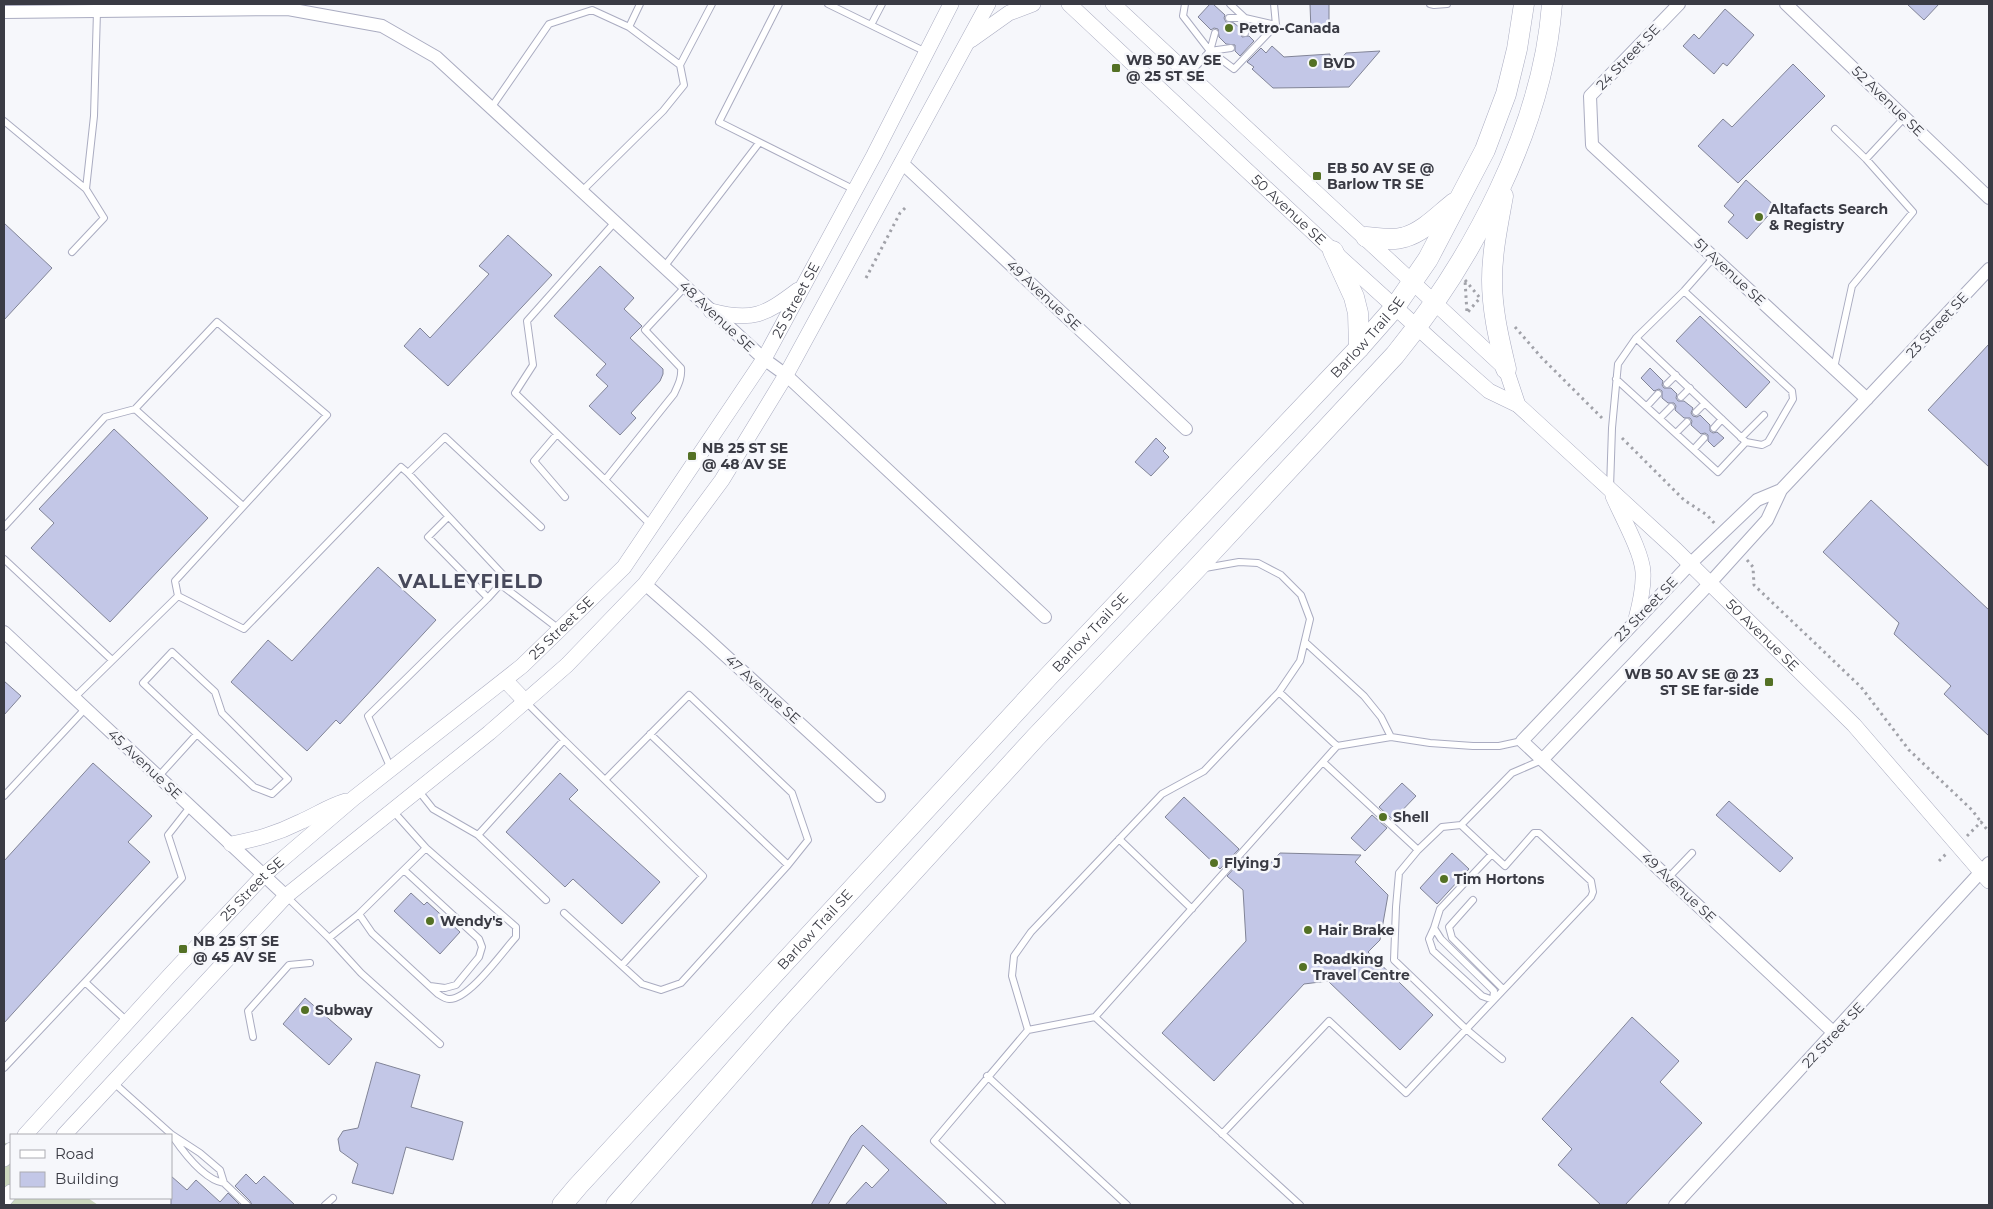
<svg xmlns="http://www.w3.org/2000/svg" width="1993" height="1209" viewBox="0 0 1993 1209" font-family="Montserrat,sans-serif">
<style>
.green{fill:#ccd8bf}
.building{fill:#c3c7e7;stroke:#818497}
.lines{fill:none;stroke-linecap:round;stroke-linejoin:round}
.service-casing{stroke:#aaacc1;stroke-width:8}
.minor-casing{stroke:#aaacc1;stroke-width:14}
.tertiary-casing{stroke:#aaacc1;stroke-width:16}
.primary-casing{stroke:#aaacc1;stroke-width:21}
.path{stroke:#a1a2a9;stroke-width:3;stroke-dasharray:2.5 4;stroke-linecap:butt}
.service{stroke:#fff;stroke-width:6}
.minor{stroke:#fff;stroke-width:12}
.tertiary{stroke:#fff;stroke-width:15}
.primary{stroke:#fff;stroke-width:20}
.poi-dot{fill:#547125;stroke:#f6f7fb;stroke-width:2}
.labels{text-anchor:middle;stroke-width:5;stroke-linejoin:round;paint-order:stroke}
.poi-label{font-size:14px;font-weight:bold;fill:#3a3b44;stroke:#f6f7fb;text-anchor:start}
.street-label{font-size:14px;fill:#3a3b44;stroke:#f6f7fb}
.district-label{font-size:19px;font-weight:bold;letter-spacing:1px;fill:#47495b;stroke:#f6f7fb}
</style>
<rect width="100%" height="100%" fill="#f6f7fb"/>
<!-- green -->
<path class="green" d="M4 1142 11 1146V1198H88L98 1205H4Z"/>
<!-- building -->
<path class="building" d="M1210 4H1213L1225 15 1224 18 1226 22 1234 23 1240 28 1242 37 1249 36 1254 41 1240 56 1235 51V45L1226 44 1219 37 1218 29 1214 28 1211 30 1198 17Z
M1310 4H1329V32H1311Z
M1907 4H1939L1924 20Z
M1725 9 1754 35 1727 66 1723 63 1714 74 1683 46 1694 34 1699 39Z
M1272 46 1284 57 1330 54V71L1346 53 1380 51 1349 87 1273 88 1252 69 1254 67 1247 62 1261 48 1266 53Z
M1793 64 1825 96 1738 183 1698 146 1723 119 1732 127Z
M1746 180 1776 207 1747 239 1728 222 1734 215 1724 206Z
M4 223 52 268 4 320Z
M508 235 552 275 448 386 404 346 420 328 430 338 489 274 479 266Z
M600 266 634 298 624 309 642 326 630 338 663 369V374L660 381 631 413 636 418 620 435 589 406 608 386 596 375 606 364 554 316Z
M1700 316 1770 382 1746 408 1676 341Z
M1989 344V467L1928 410Z
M1650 368 1663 381 1662 385 1664 388H1671L1677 394 1676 398 1678 401H1684L1693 408 1691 413 1693 416 1697 417 1700 415 1710 425V431L1713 433 1717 432 1724 438 1714 447 1708 441V435L1705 433 1701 434 1691 425 1692 421 1690 418H1684L1675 410 1676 406 1674 403H1668L1662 398V391L1659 389 1654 391 1641 378Z
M114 429 208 518 110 622 31 548 54 523 39 509Z
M1156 438 1166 448 1163 451 1169 457 1151 476 1135 462Z
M1871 500 1989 610V736L1944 694 1951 686 1894 634 1899 623 1823 552Z
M378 567 436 620 340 724 336 720 307 751 231 682 268 640 292 661Z
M4 681 21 696 4 715Z
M93 763 152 816 128 842 150 862 4 1023V861Z
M560 773 578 790 569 799 660 882 622 924 573 879 565 887 506 832Z
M1402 783 1416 796 1393 820 1379 807Z
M1184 797 1239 849 1220 869 1165 817Z
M1729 801 1793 858 1780 872 1716 815Z
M1372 815 1387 828 1365 851 1351 838Z
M1280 853 1361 855 1355 862 1388 895 1380 940 1368 952 1433 1015 1400 1050 1328 981 1304 984 1214 1081 1162 1033 1246 941 1243 890 1227 876 1246 855 1263 871Z
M1452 853 1469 869 1437 904 1420 888Z
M411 893 424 905 427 902 460 932 440 954 394 911Z
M305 998 352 1039 329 1065 283 1024Z
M1632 1017 1679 1061 1660 1082 1702 1123 1625 1205H1601L1558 1165 1572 1149 1542 1119Z
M376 1062 420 1075 411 1107 463 1122 453 1160 406 1147 393 1194 352 1183 358 1164 340 1151 338 1139 343 1131 358 1128Z
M862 1125 948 1205H845L866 1182 872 1188 889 1170 863 1145 828 1205H811L851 1136Z
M246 1174 256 1184 264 1176 295 1205H252L250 1201 235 1186Z
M171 1176 187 1190 196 1180 220 1202 228 1193 240 1205H171Z"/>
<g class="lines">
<defs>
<path id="service" d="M779 4 719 122 855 190
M828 4 926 52
M1185 4 1183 16 1210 51 1234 69 1276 25
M1230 4 1245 18V33
M1430 4 1434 5 1447 4
M1229 18H1245L1276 25 1274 4
M871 25 882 4
M629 27 640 4
M1210 51 1215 33
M680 65 712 4
M1189 74 1210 51 1231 48
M491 108 549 24 592 10 629 27 680 65 684 85 663 111 582 191
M4 121 86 189 94 116 97 11
M1835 129 1866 159
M72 252 104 218 86 189
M664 267 759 143
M1636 338 1746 442 1762 445 1768 442 1793 399 1792 391 1684 291
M1834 368 1852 286 1913 212 1866 159 1905 117
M1616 379 1718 472 1746 442
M1667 384 1676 375
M1681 397 1690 388
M1647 406 1658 394
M135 409 243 506
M1696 412 1705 403
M1660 418 1671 407
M1714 428 1722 419
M1676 433 1687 422
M557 434 534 461 565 497
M1741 438 1764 415
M1694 449 1704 438
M408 473 445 437 541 527
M605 480 515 393 533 365 527 321 615 222
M1610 488 1612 428 1618 364 1636 338 1684 291 1714 257
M651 525 605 480 674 394C678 385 682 378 681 368L645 330 685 287
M4 527 105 417 135 409 217 322 327 415 175 581 178 596
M4 559 112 660
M1205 568 1239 562 1258 563 1281 575 1301 595 1310 619 1300 661 1279 692
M500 584 559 629
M1305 642 1364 696 1381 717 1391 737
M74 698 178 596 244 629 401 467 408 473 506 578 488 598 428 537 448 517
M526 702 564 740 478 835 546 900
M650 734 788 865
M564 740 703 876 622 965
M1323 762 1418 850
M391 769 368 716 488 598
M158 777 197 734 254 787 272 794 288 779 222 713 215 692 172 652 143 683 197 734
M418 790 433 809 478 835
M4 796 85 709
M1119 839 1192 909
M404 870 479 939 482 947 479 957 456 985 445 988 430 986
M1669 877 1692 853
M287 897 329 938 361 973 440 1044
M1473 900 1449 927 1452 938 1503 989
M564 913 642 984 661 990 681 983 788 865 808 840 792 793 689 695 605 780
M359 914 372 933 438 994C441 996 446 999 449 999 469 1000 503 951 516 937V927L426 848 393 811
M1434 928 1441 939 1494 991 1493 1000 1482 996 1433 951 1429 939Z
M1434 928 1440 909 1492 854 1461 825
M329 938 359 914 426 848
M85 982 182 878 168 835 190 807
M1095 1017 1337 746 1391 737 1430 743 1473 746H1499L1522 741
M1028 1030 1095 1017 1300 1205
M253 1037 248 1011 289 965 310 963
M1502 1059 1466 1029 1394 960 1396 907 1399 873 1418 850 1442 827 1461 825 1512 773 1542 760
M4 1068 85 982 128 1022
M987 1076 1127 1205
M114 1083 171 1134 200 1153 220 1170 224 1183 247 1205
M1222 1134 1329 1021 1406 1093 1591 897 1593 892 1591 881 1539 833H1534L1505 866 1492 854
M173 1137C184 1153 205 1180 224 1183
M325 1205 333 1198
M1002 1205 934 1141 1028 1030 1012 976 1014 956 1031 932 1162 794 1204 771 1279 692 1337 746"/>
<path id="minor" d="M1679 4 1590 96 1592 145 1867 399
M1786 4 1989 198
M4 12 288 9 382 26 436 57 764 359 786 375 1045 617
M901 162 1186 429
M1781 490 1757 500 1690 564 1522 741 1834 1033
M645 584 703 635 879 796
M4 632 286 896
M1542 760 1710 583 1767 520 1781 490 1989 269
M1675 1205 1989 863"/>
<g id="tertiary">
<path id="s1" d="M1069 4 1333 251 1439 347 1489 391 1518 405 1676 550 1854 725 1989 881"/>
<path d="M1113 4 1506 369 1518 405"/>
<path d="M971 40 1009 13 1033 4"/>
<path d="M711 311C752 322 765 315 798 290"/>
<path d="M1613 496C1621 515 1642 552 1643 572 1644 588 1640 604 1636 619"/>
<path d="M505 680 525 701"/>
<path d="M231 844C257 839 276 834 300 822 316 815 329 806 346 801"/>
<path id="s2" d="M25 1135 170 975 264 875 354 798 522 666 624 567 764 359 874 155 951 4"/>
<path d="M64 1135 286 896 489 733 567 665 645 584 722 480 786 375 988 4"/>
<path d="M4 1159 11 1150"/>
<path d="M4 1200 11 1192"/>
</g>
<g id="primary">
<path d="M1503 196C1498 224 1492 252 1492 280 1492 311 1499 339 1506 369"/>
<path d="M1366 237C1378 238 1393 241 1405 237 1423 232 1439 215 1454 203"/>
<path d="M1333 251 1354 297 1358 313 1359 348"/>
<path id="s3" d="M562 1205 578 1186 1047 678 1359 348 1395 307 1428 259 1485 150 1506 94 1517 49 1524 4"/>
<path d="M616 1205 784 1013 1035 738 1196 569 1395 355C1472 260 1543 128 1552 4"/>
</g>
</defs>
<!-- service casing -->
<use href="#service" class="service-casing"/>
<!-- minor casing -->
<use href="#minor" class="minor-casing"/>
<!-- tertiary casing -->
<use href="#tertiary" class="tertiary-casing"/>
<!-- primary casing -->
<use href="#primary" class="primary-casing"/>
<!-- path -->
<path class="path" d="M866 278 900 213 907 206
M1465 280 1480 298 1467 313Z
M1515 327 1541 357 1602 418
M1622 438 1684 500 1707 515 1715 524
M1747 560 1753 567 1754 585 1861 687 1909 750 1972 810 1981 822
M1967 836 1981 822 1989 832
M1939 861 1947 853"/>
<!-- service -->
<use href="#service" class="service"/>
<!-- minor -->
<use href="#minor" class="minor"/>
<!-- tertiary -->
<use href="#tertiary" class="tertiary"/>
<!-- primary -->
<use href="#primary" class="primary"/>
</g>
<!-- markers -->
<g class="poi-dot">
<circle cx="1229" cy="28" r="5"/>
<circle cx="1313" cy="63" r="5"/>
<rect x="1111" y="63" width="10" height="10" rx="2.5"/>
<rect x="1312" y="171" width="10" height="10" rx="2.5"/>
<circle cx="1759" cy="217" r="5"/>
<rect x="687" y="451" width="10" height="10" rx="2.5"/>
<rect x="1764" y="677" width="10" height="10" rx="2.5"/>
<circle cx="1383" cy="817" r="5"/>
<circle cx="1214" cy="863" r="5"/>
<circle cx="1444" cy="879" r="5"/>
<circle cx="430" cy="921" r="5"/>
<circle cx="1308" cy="930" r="5"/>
<rect x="178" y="944" width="10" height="10" rx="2.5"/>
<circle cx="1303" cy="967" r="5"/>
<circle cx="305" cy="1010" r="5"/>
</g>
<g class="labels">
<!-- poi labels -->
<g class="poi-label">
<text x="1239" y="33">Petro-Canada</text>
<text x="1126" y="65">WB 50 AV SE<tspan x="1126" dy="16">@ 25 ST SE</tspan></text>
<text x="1323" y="68">BVD</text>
<text x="1327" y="173">EB 50 AV SE @<tspan x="1327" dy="16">Barlow TR SE</tspan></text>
<text x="1769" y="214">Altafacts Search<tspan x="1769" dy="16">&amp; Registry</tspan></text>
<text x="702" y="453">NB 25 ST SE<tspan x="702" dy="16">@ 48 AV SE</tspan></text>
<text x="1759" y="679" text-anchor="end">WB 50 AV SE @ 23<tspan x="1759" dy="16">ST SE far-side</tspan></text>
<text x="1393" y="822">Shell</text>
<text x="1224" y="868">Flying J</text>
<text x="1454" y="884">Tim Hortons</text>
<text x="440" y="926">Wendy's</text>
<text x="1318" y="935">Hair Brake</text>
<text x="193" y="946">NB 25 ST SE<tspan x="193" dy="16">@ 45 AV SE</tspan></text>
<text x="1313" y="964">Roadking<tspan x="1313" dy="16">Travel Centre</tspan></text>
<text x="315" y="1015">Subway</text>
</g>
<!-- street labels -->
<g class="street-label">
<text transform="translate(1628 57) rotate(-46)" y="5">24 Street SE</text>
<text transform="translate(1888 101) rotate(44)" y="5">52 Avenue SE</text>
<text dy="5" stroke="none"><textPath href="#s1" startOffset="301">50 Avenue SE</textPath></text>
<text transform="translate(1730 272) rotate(43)" y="5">51 Avenue SE</text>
<text transform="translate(1044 295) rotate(43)" y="5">49 Avenue SE</text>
<text dy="5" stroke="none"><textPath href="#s2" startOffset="1145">25 Street SE</textPath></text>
<text transform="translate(717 316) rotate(43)" y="5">48 Avenue SE</text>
<text transform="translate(1937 325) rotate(-47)" y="5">23 Street SE</text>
<text dy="5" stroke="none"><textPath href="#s3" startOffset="1184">Barlow Trail SE</textPath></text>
<text transform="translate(1646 609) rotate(-46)" y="5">23 Street SE</text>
<text dy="5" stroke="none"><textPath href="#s2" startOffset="740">25 Street SE</textPath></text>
<text dy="5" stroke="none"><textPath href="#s3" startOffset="779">Barlow Trail SE</textPath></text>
<text dy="5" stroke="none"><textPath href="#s1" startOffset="939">50 Avenue SE</textPath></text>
<text transform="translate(763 689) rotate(42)" y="5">47 Avenue SE</text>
<text transform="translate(145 764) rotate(43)" y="5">45 Avenue SE</text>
<text transform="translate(1679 887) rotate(43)" y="5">49 Avenue SE</text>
<text dy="5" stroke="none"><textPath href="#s2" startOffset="335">25 Street SE</textPath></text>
<text dy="5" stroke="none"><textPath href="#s3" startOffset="374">Barlow Trail SE</textPath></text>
<text transform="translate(1833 1035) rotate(-47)" y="5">22 Street SE</text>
</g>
<!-- district labels -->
<g class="district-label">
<text x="471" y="588">VALLEYFIELD</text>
</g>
</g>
<!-- border -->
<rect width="1993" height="1209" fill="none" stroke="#3a3b44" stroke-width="10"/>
<!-- legend -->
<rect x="10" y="1134" width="162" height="65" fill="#f6f7fb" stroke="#abacb2"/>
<rect x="20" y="1150" width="25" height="8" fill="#ffffff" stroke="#abacb2"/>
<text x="55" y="1159" font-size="15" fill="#3a3b44">Road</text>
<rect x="20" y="1172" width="25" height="15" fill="#c3c7e7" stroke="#abacb2"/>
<text x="55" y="1184" font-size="15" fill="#3a3b44">Building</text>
</svg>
